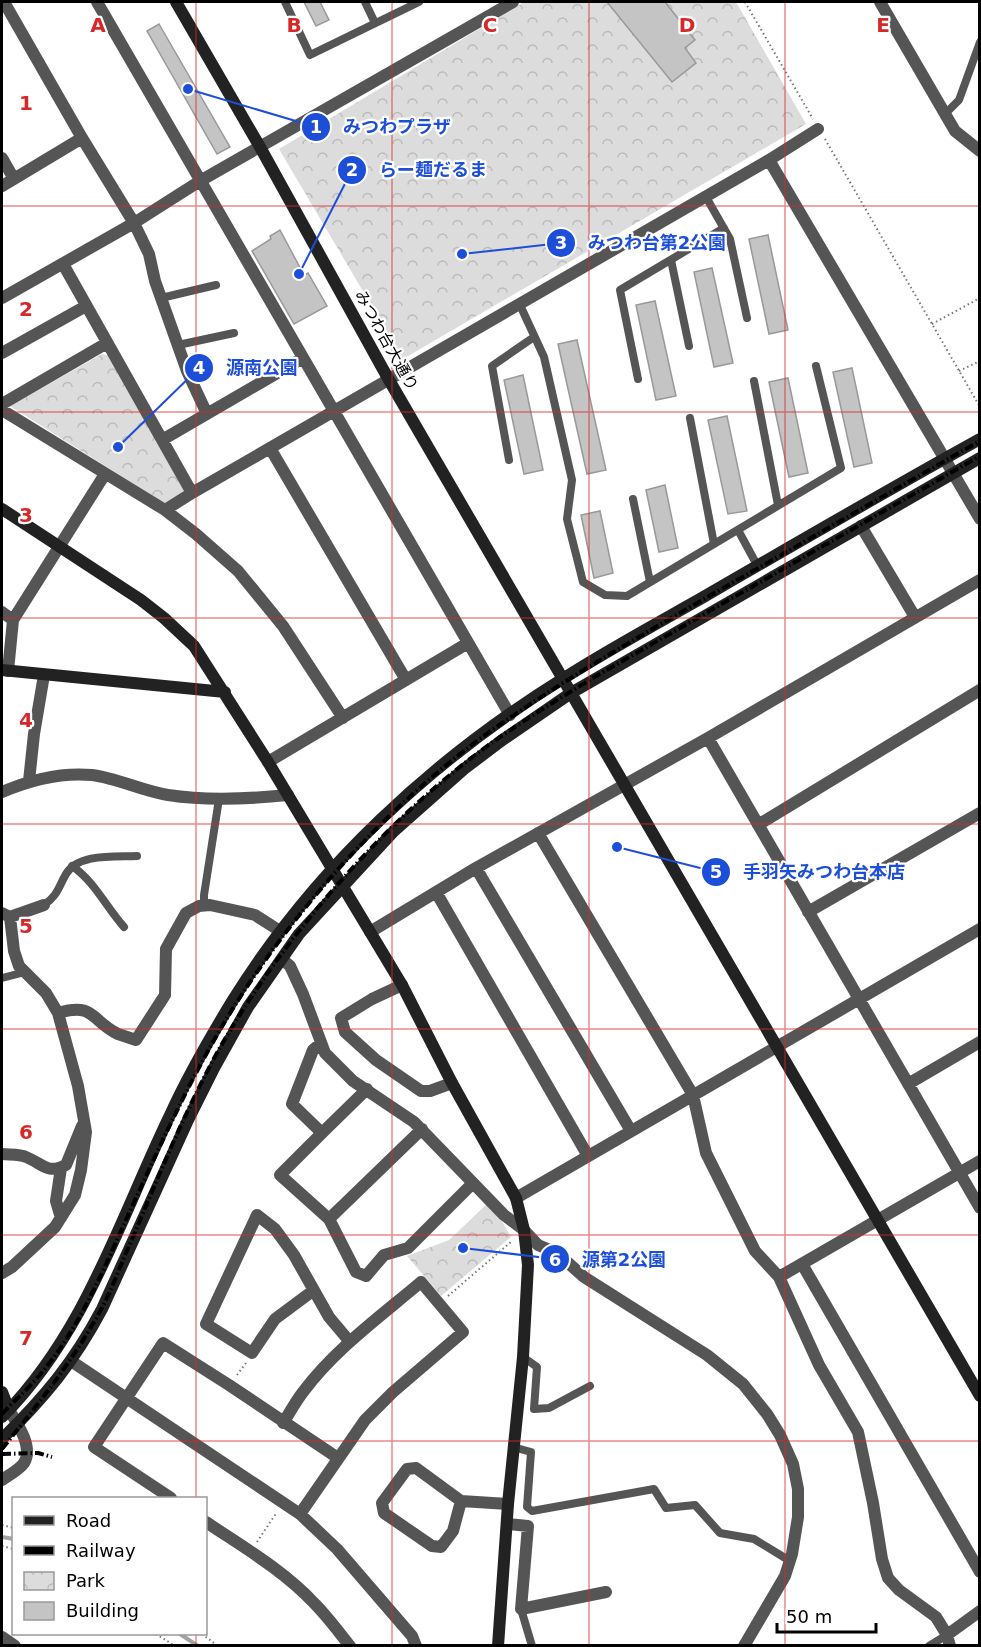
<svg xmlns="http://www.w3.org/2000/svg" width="981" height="1647" viewBox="0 0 981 1647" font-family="'DejaVu Sans','Noto Sans JP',sans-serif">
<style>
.park{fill:url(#park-crowns)}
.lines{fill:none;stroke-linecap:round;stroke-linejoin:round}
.stream{stroke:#a3a3a3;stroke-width:4}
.building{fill:#c4c4c4;stroke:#999;stroke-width:1.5}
.path{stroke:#777;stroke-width:2;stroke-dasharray:1.5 3;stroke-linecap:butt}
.lane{stroke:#555;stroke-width:8}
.street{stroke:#555;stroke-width:12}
.secondary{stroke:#222;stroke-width:12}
.rail{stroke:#000;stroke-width:4;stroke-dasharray:9 3 1.5 3;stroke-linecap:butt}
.grid{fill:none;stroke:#d62828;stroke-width:1.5;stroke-opacity:0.55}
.labels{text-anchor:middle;stroke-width:4.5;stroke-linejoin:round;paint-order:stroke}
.street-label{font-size:16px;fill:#000;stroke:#fff}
.grid-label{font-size:20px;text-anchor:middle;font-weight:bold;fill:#d62828;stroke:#fff;stroke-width:4.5;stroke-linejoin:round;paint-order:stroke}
.leader{fill:none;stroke:#1d4ed8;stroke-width:2}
.callout-dot{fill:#1d4ed8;stroke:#fff;stroke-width:2}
.mark-label{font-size:18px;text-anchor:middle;font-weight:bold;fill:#fff}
.callout-label{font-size:18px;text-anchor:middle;font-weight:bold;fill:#1d4ed8;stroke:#fff;stroke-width:4.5;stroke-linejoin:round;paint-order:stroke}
</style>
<defs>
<pattern id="park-crowns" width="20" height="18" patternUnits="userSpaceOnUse" patternTransform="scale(1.5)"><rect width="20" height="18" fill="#dcdcdc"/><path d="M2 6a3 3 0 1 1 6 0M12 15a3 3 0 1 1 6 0" fill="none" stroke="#bbb"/></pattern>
</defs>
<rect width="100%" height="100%" fill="#fff"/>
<!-- park -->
<path class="park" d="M524 2H736L806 124 403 359 279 149Z
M102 354 110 356 185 488 184 494 167 505 10 406Z
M488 1203 499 1216 511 1237 441 1296 407 1256 449 1240Z"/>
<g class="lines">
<!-- stream -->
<path class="stream" d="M2 1537 14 1539
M180 1634 198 1646"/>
</g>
<!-- building -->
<path class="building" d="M304 2H320L329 20 316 26Z
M607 2H665L695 40 685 48 696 63 672 82Z
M159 24 230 147 217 154 147 31Z
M280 230 304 275 308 273 327 306 294 324 252 251 271 239 270 236Z
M768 235 788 330 769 334 749 239Z
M712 268 733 363 714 367 694 272Z
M655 301 676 396 656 400 636 305Z
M577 340 606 470 587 474 558 344Z
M852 368 872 463 854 467 833 372Z
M523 375 543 470 524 474 504 380Z
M788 378 808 473 789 477 769 382Z
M727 416 747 511 728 514 708 420Z
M665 485 678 548 659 552 646 490Z
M600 511 613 573 594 578 581 515Z"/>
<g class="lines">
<!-- path -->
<path class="path" d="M745 2 813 119
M825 139 980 407
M932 324 980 298
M959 371 980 361
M448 1296 512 1241
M237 1375 246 1363
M2 1525 14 1528
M257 1542 277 1512
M2 1546 14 1549
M156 1634 175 1646
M202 1634 218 1646"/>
<!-- lane -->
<path class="lane" d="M285 2 310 55 419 2
M365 2 375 23
M945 114 959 100 980 42
M706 197 730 239 747 318
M671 260 689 346
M161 298 216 285
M520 305 544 357 572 480 567 519 583 582 605 595 627 596 841 468 816 366
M178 345 234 333
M638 379 620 290 724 228
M754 381 778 505
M690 418 714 544
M509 460 492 366 534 337
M633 499 650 582
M738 530 757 565
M72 866C95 882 106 907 124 927
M204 904V895L219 799
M44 905C58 895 58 888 66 874 78 853 115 857 137 856
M2 978 25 972
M523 1357 537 1367 534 1409 549 1408 590 1386
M513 1447 531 1452 527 1507 532 1511 654 1489 666 1508 695 1505 720 1533 754 1539 790 1561
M521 1609 532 1646
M929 1646 947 1635"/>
<!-- street -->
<path class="street" d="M4 2 82 138
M97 2 510 715
M880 2 955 131 980 151
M2 158 14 179
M769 160 980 519
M2 186 82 138 134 223 149 254 155 281 187 371 207 414
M63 264 192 493
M2 298 134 223 200 181 513 2
M2 353 86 306
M2 404 107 343
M2 410 165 510 196 534 238 571 283 626 343 718
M162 440 303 358
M270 448 406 680
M165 510 192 493 769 160 818 129
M861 526 915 617
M2 612 13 620
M8 671 13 620 105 474
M708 738 980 1208
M268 762 468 643
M29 781 34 734 44 675
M2 792C30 780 60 772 92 775 117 778 142 791 168 795 207 801 249 799 288 795
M758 825 980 690
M538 833 693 1095 706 1153 755 1251 779 1277 819 1365 858 1432 873 1503 882 1559 888 1578 899 1590 936 1617 947 1635 950 1646
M476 868 631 1131
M436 892 588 1156
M808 912 980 813
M2 913 10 917 44 905
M370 932 476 868 708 738 980 580
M282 959 290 966 303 994 325 1053 353 1081 414 1122 504 1215 524 1230 538 1245 557 1253 584 1277 707 1355 743 1384 767 1414 780 1435 793 1464 798 1489V1517L792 1554 785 1576 744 1646
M402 985 372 999 341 1018 345 1032 376 1060 421 1091H430L452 1083
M58 1013C95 1002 91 1021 118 1034 124 1036 130 1038 136 1040L165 995 166 949 186 913 199 906 210 905 255 915 280 931
M321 1043 313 1050 292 1104 322 1133 367 1089
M908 1084 980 1042
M322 1133 280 1175 329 1219 356 1272 366 1276 384 1255 408 1248 473 1183
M2 1154C9 1155 19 1154 26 1157 42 1163 47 1175 66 1165L82 1126
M516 1198 980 929
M61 1218 56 1201 61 1168
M329 1219 422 1129
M802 1264 980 1572
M2 1273 12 1267 55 1227 75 1195 81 1170 86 1132 78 1086 58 1013 46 993 19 966 14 951 10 917
M779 1277 980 1161
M314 1290 275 1319 252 1353 206 1324 257 1215 275 1229 294 1255 329 1317 350 1342
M71 1361 300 1514 337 1549 412 1636 416 1646
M283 1423C290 1412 296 1401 303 1392 335 1349 381 1316 421 1282L463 1332 393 1392 365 1420 300 1514
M2 1480C9 1475 19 1470 24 1463 34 1447 17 1423 9 1410
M171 1498 94 1447 163 1343 229 1385 338 1458
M461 1501 453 1531 441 1547 432 1546 384 1513 382 1503 407 1469 416 1468 461 1501 508 1504
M206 1522C243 1547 283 1570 314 1603 327 1616 338 1631 350 1646
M507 1524 528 1526 521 1609 606 1592
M947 1635 980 1611
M2 1637 15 1646"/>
<!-- secondary -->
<path class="secondary" d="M176 2 260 147 389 380 980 1396
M2 509 141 600 164 618 194 646 268 762 402 985 452 1083 516 1198 524 1230 528 1265 523 1357 508 1504 498 1646
M2 670 225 692
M2 1392 9 1410
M2 1417C86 1333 120 1218 171 1113 189 1074 211 1036 233 1000 315 868 432 760 564 678 608 650 654 625 700 599 793 545 886 491 980 439
M2 1439C44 1398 74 1362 102 1309L188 1120 214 1068 248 1007 299 934 394 831 464 769 501 741 571 693 980 458"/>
<!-- rail -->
<path class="rail" d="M2 1414C13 1402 26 1391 37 1378 79 1331 104 1268 130 1211 168 1128 205 1046 257 972 319 882 405 791 495 728 571 675 652 629 732 583 815 536 897 488 980 441
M2 1449C40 1402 77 1356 105 1302 115 1281 123 1259 133 1237 159 1175 185 1111 218 1051 284 935 390 813 500 737 532 715 565 695 598 675L980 456
M2 1454 38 1453 52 1457"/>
</g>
<!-- grid -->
<path class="grid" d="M196 2V1498M392 2V1646M589 2V1646M785 2V1646M2 206H980M2 412H980M2 618H980M2 824H980M2 1029H980M2 1235H980M2 1441H980M196 1634V1646"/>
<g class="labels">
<!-- street labels -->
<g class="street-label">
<text transform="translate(387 340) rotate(61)" y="6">みつわ台大通り</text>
</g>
</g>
<g class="grid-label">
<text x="98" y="32">A</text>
<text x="294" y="32">B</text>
<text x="490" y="32">C</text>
<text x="687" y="32">D</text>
<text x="883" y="32">E</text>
<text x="26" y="110">1</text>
<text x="26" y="316">2</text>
<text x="26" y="522">3</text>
<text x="26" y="727">4</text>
<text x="26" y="933">5</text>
<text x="26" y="1139">6</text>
<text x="26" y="1345">7</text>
</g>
<!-- callouts -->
<path class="leader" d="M188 89L316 127M299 274L352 170M462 254L561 243M118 447L199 368M617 847L716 872M463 1248L555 1259"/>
<g class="callout-dot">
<circle cx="188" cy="89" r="6"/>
<circle cx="299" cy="274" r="6"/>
<circle cx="462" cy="254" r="6"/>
<circle cx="118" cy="447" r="6"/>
<circle cx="617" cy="847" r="6"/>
<circle cx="463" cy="1248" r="6"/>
<circle cx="316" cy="127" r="15"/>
<circle cx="352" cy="170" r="15"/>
<circle cx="561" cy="243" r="15"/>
<circle cx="199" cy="368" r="15"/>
<circle cx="716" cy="872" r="15"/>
<circle cx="555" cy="1259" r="15"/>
</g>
<g class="mark-label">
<text x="316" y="133">1</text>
<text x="352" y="176">2</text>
<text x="561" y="249">3</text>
<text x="199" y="374">4</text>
<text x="716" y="878">5</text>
<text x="555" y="1266">6</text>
</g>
<g class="callout-label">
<text x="397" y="133">みつわプラザ</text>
<text x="433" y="176">らー麺だるま</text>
<text x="657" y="249">みつわ台第2公園</text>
<text x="262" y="374">源南公園</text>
<text x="824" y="878">手羽矢みつわ台本店</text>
<text x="624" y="1266">源第2公園</text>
</g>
<!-- border -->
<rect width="981" height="1647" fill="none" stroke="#000000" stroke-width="6"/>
<!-- legend -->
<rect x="12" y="1497" width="195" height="138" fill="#ffffff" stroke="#999999" stroke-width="1.5"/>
<rect x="24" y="1516" width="30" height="9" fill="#222222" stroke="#999999" stroke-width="1.5"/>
<text x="66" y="1527" font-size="18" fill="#000000">Road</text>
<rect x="24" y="1546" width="30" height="9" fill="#000000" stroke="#999999" stroke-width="1.5"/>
<text x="66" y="1557" font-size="18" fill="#000000">Railway</text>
<rect x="24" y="1572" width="30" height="18" fill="url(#park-crowns)" stroke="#999999" stroke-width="1.5"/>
<text x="66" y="1587" font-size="18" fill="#000000">Park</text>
<rect x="24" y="1602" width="30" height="18" fill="#c4c4c4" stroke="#999999" stroke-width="1.5"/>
<text x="66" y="1617" font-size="18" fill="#000000">Building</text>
<!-- scale -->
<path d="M777 1623v9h99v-9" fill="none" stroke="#000000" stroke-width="3"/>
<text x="786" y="1623" font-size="18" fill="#000000" stroke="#ffffff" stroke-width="4.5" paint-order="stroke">50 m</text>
</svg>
